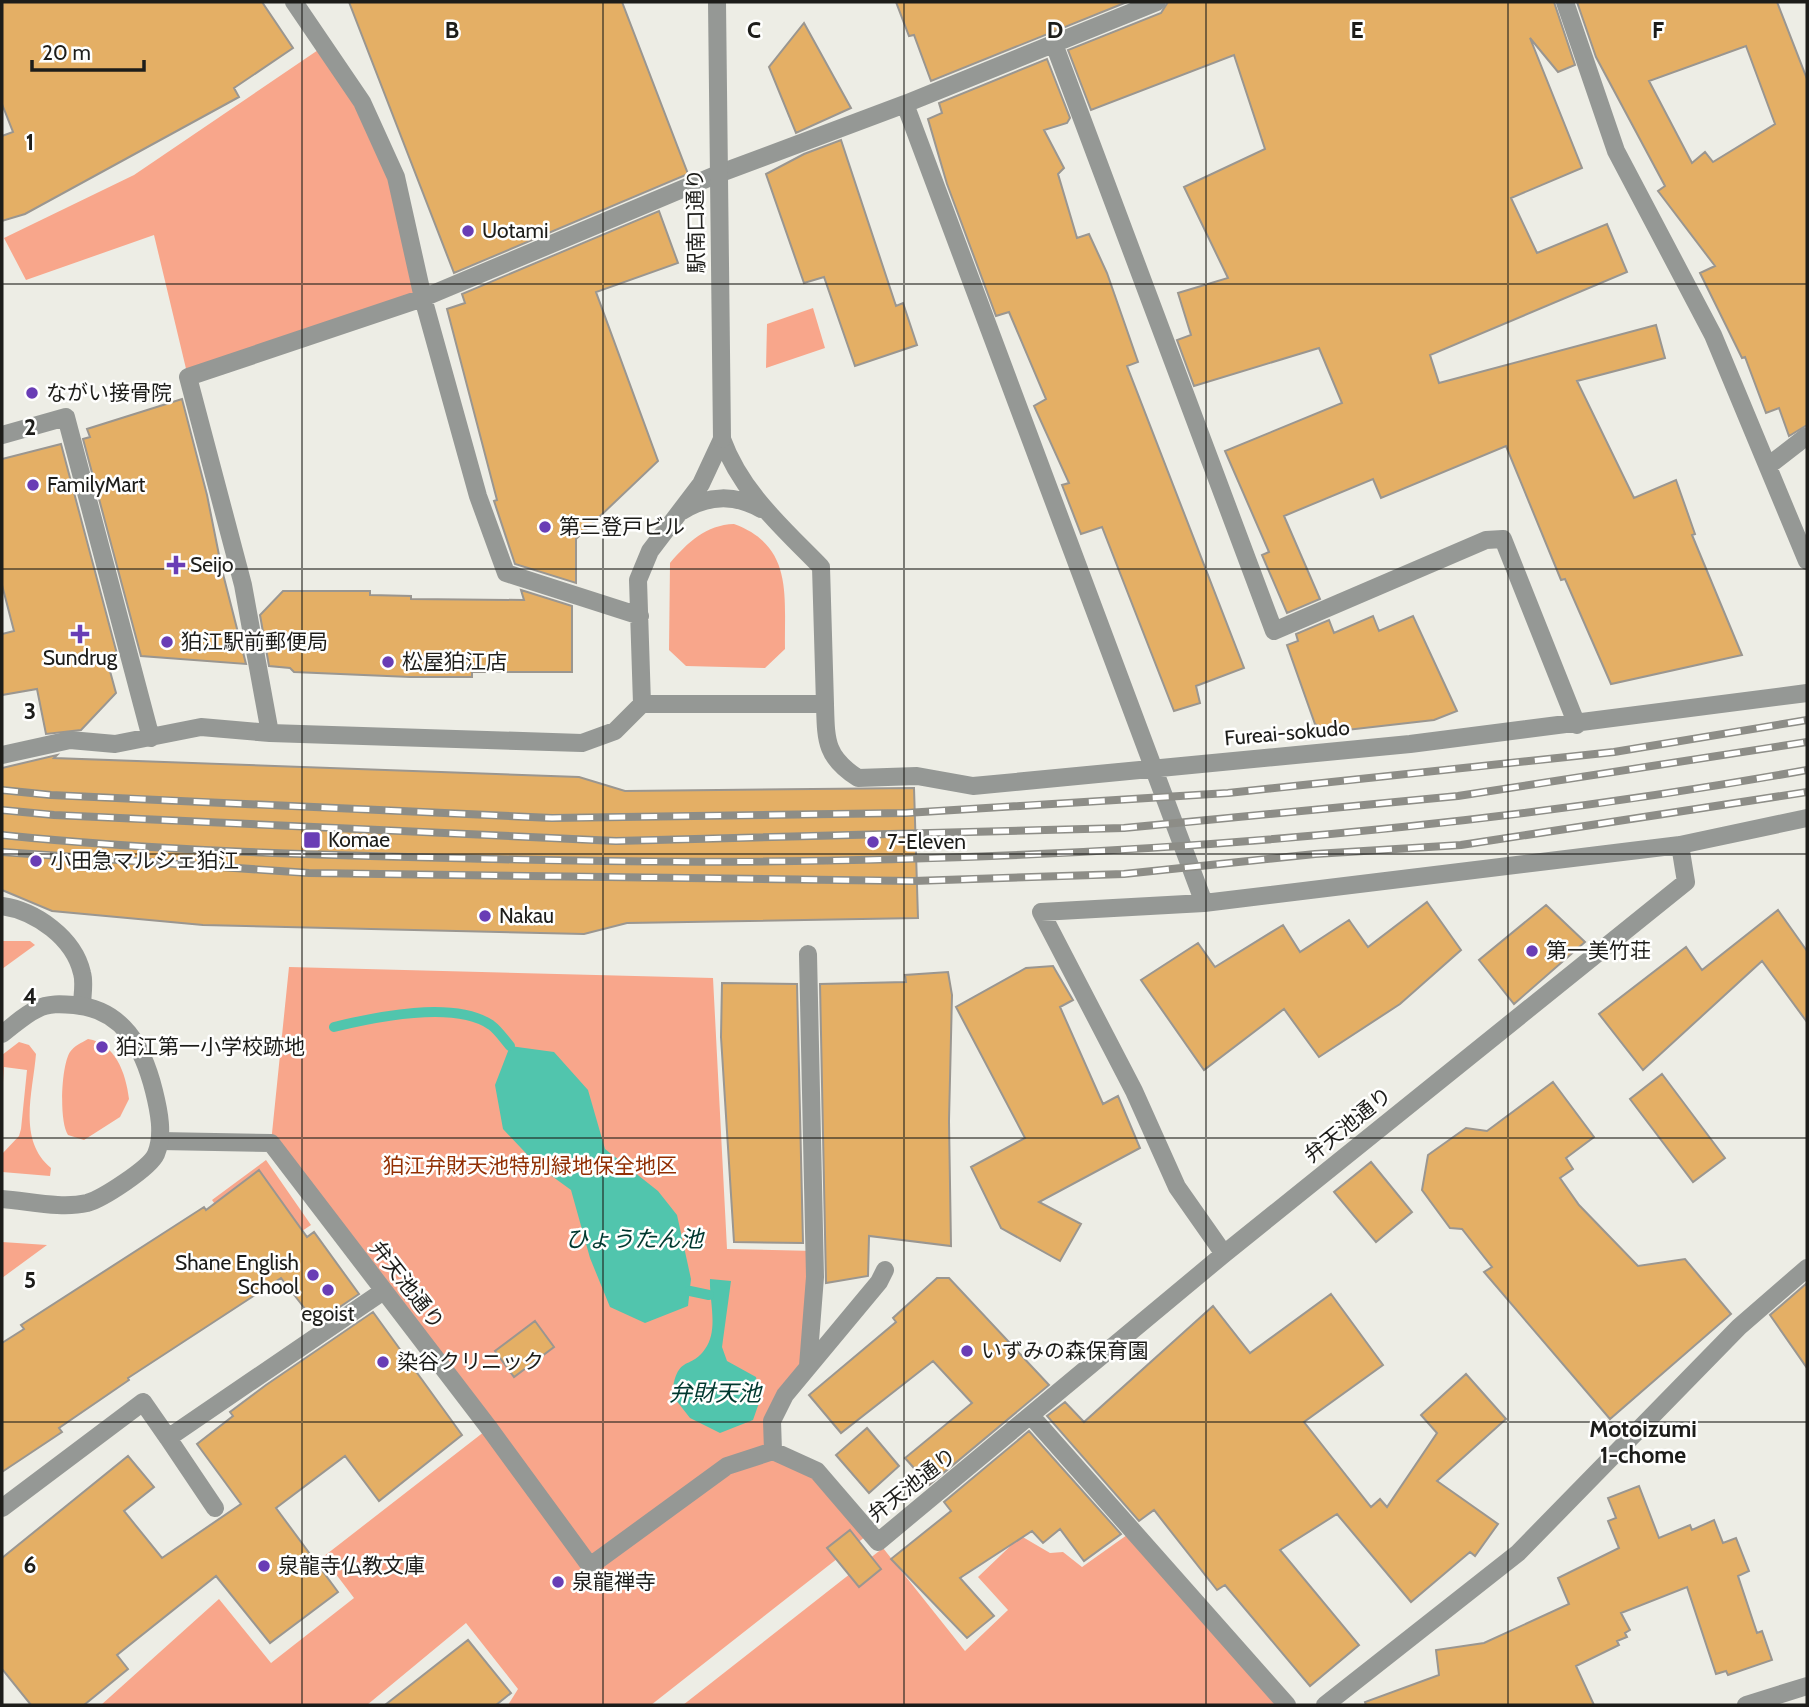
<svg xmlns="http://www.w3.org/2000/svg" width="1809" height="1707" viewBox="0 0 1809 1707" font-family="Cabin,'Noto Sans JP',sans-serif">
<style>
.green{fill:#f8a68b}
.water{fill:#51c5ad}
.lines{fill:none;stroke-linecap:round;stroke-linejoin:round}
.stream{stroke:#51c5ad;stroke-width:10}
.building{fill:#e4af65;stroke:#9a9690;stroke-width:2;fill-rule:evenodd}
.minor{stroke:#959895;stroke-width:18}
.tertiary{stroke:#959895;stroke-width:18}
.rail-casing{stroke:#8d8d87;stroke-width:8}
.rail{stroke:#fffffe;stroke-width:5;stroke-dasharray:16;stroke-linecap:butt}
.grid{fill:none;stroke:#1d1d1a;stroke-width:2;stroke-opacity:0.55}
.poi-dot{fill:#693db5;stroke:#fffffe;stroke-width:2.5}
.labels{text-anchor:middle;stroke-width:5;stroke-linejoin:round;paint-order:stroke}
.street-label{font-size:21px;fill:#1d1d1a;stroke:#fffffe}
.poi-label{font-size:21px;fill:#1d1d1a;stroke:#fffffe;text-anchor:start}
.park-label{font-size:21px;fill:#922f03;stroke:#fffffe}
.water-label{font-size:23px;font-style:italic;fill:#00382f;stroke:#fffffe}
.neighbourhood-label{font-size:23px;font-weight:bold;fill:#1d1d1a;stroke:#fffffe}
.grid-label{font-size:23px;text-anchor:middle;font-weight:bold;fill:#1d1d1a;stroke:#fffffe;stroke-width:5;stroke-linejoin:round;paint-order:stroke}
</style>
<rect width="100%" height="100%" fill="#edede5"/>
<!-- green -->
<path class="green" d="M324 46 396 177 423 298 188 377 154 235 26 280 4 238 134 175Z
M813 308 825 348 766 368 767 324Z
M734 524C794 546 784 596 785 649L765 668 686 666 669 650 670 563C688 542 706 525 734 524Z
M2 941H30L35 945 2 969Z
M289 967 713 978 727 1249 815 1251 808 1366 785 1395 773 1451 817 1471 870 1533 651 1705H508L518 1689 466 1623 367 1705H101L219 1599 271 1663 354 1598 323 1557 489 1428 271 1143Z
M88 1039C115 1043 126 1073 129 1099L120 1117 84 1140 68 1135C59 1122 61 1066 70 1052 74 1046 81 1043 88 1039Z
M19 1042 29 1045 36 1054C33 1092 17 1140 51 1168L50 1176 2 1172V1154L19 1136 21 1129 27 1070 4 1067 2 1098V1055Z
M266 1160 311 1225 256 1262 212 1200Z
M2 1242 47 1245 2 1278Z
M1134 1530 1287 1705H683L883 1548 965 1651 1008 1610 978 1577 1021 1536 1050 1553 1063 1552 1082 1567Z"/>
<!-- water -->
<path class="water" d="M510 1046 554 1052 588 1090 605 1149 658 1191 677 1215 691 1279 688 1306 645 1323 610 1307 590 1258 571 1190 538 1166 503 1129 495 1085Z
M710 1279 731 1281 722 1347 727 1361 756 1377 760 1400 753 1420 720 1433 690 1418 672 1395C677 1353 690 1371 705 1349 719 1330 709 1300 710 1279Z"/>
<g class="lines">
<!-- stream -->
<path class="stream" d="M334 1027C375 1017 454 1000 491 1025 498 1030 504 1039 510 1046
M690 1291 709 1295"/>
</g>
<!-- building -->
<path class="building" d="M2 2H262L293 48 234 88 239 97 25 214 2 221V136L13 132 2 104Z
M349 2H622L688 174 454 273Z
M896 2H1127L931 81 914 35 909 36Z
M1168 2H1554L1575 65 1558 72 1530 38 1582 168 1511 198 1537 253 1607 224 1627 272 1430 355 1439 383 1656 325 1665 358 1577 381 1634 498 1676 480 1695 534 1692 535 1742 655 1611 684 1565 579 1561 580 1506 446 1381 498 1373 479 1284 516 1320 599 1287 613 1262 555 1269 552 1225 451 1342 403 1319 348 1194 386 1177 340 1191 335 1178 293 1228 278 1184 187 1265 149 1234 55 1091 110 1068 50 1161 13Z
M1577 2H1777L1807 79V425L1789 436 1779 408 1766 413 1745 357 1742 358 1700 273 1715 266 1658 191 1665 186 1596 57ZM1746 46 1775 124 1713 162 1705 152 1692 163 1649 81Z
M804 23 851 108 796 133 769 67Z
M1047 59 1070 118 1067 123 1044 130 1064 168 1058 174 1077 238 1089 234 1107 273 1138 362 1127 366 1244 668 1196 686 1200 703 1174 711 1102 527 1081 534 1062 485 1069 483 1034 406 1046 399 1009 312 996 316 947 184 928 119 942 113 939 103Z
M841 140 896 306 903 303 917 345 855 366 824 277 804 283 766 174 804 154Z
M659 211 678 263 596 292 658 461 576 539V583L515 564 494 501 497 500 447 309 465 303 462 294Z
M182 399 207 495 222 570 246 664 141 656 83 439 90 437 87 429Z
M61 444 117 654 105 653 116 693 81 730 46 734 37 689 2 695V634L14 631 2 585V459Z
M521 590 572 606V672H472V677H410L294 672 290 668 269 666 260 615 283 591H370V595L411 596V599L524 600Z
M1373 616 1379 631 1413 616 1457 711 1434 720 1329 732 1315 724 1287 645 1298 641 1296 634 1329 620 1334 633Z
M57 755 54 758 579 777 625 791 914 788 918 918 627 923 584 934 203 925 52 911 2 890V768Z
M1427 902 1461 950 1400 1004 1319 1057 1284 1009 1204 1070 1141 980 1198 943 1215 967 1283 925 1300 952 1349 920 1368 947Z
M1546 905 1585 942 1514 1004 1479 960Z
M1778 910 1807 951V1022L1762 961 1643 1070 1599 1014 1686 947 1702 970Z
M1053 966 1073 1000 1060 1007 1103 1104 1118 1096 1140 1148 1039 1202 1081 1224 1060 1261 1001 1228 971 1167 1025 1138 956 1007 1026 968Z
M948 972 952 995 949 1121 951 1246 869 1236 868 1276 826 1283 820 984 906 982 905 975Z
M722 983 797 984 803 1243 734 1242 721 1037Z
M1662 1074 1725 1158 1693 1182 1630 1099Z
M1553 1082 1594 1137 1566 1158 1573 1169 1560 1178 1579 1205 1638 1266 1685 1259 1731 1314 1610 1419 1484 1272 1492 1267 1462 1229 1450 1228 1422 1190 1428 1155 1466 1128 1487 1131Z
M1371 1162 1412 1212 1376 1242 1334 1192Z
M259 1170 307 1237 314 1232 359 1294 316 1323 281 1278 128 1378 129 1380 59 1428 62 1432 2 1472V1343L24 1329 21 1325 204 1207 206 1210Z
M937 1278H949L1049 1385 929 1485 905 1458 972 1403 933 1361 841 1433 809 1395 896 1322 893 1318Z
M1807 1283V1368L1770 1315Z
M1331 1294 1383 1365 1304 1422 1371 1507 1380 1499 1387 1507 1437 1433 1421 1415 1466 1374 1506 1419 1437 1481 1498 1524 1475 1556 1470 1552 1411 1602 1337 1514 1280 1550 1359 1645 1310 1686 1225 1585 1217 1590 1154 1510 1139 1521 1047 1416 1065 1402 1084 1422 1213 1306 1250 1353Z
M373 1312 462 1435 379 1501 345 1456 276 1508 338 1592 270 1643 216 1576 117 1655 128 1669 84 1705H31L2 1669V1558L128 1456 154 1487 124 1511 162 1558 241 1504 197 1444 233 1416 230 1412 266 1385Z
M535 1321 554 1347 514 1377 495 1351Z
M867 1428 899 1466 869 1493 836 1455Z
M1029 1431 1121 1534 1084 1561 1060 1529 1043 1543 1032 1531 960 1578 994 1616 967 1638 891 1559 951 1511 944 1502Z
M1639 1486 1659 1538 1690 1525 1692 1530 1714 1520 1723 1543 1736 1538 1749 1571 1738 1576 1757 1633 1762 1631 1772 1660 1728 1675 1726 1671 1716 1674 1687 1587 1621 1613 1630 1630 1625 1633 1627 1637 1617 1641 1619 1645 1576 1666 1594 1705H1366L1365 1702 1439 1675 1436 1650 1484 1643 1569 1604 1558 1578 1619 1548 1608 1521 1616 1518 1608 1498Z
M850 1530 881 1569 859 1587 827 1548Z
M468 1640 511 1693 496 1705H385Z"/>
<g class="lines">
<!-- minor -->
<path class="minor" d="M294 2 362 102 396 177 423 298 478 496 506 573 640 616
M1565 2 1616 151 1713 335 1807 561
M1054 44 1274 631 1486 540 1503 539 1577 725
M905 104 1204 903
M2 435 66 417 151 738
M722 439C741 492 783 528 821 567L825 704H642L638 580 650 551 701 484Z
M1768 466 1807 436
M682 511C708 495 735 494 761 509
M825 704C826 740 825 757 858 778L917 776 973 786 1410 744 1807 693
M270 733 243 585 188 377 423 298 718 174 905 104 1157 2
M2 755 70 740 115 744 201 727 270 733 582 743 615 731 642 704
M2 906C36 911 74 938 82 973 85 983 82 996 82 1006
M160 1141 271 1143 489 1428 590 1566 727 1466 773 1451 817 1471 878 1542 1224 1254 1686 882 1680 845
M1224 1254 1177 1187 1134 1091 1041 912 1204 903 1680 845 1807 818
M808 1366 815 1277 808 954
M1032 1417 1287 1705
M168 1438 215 1508
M773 1451 772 1421 785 1395 879 1282 885 1270
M2 1508 143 1402 168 1438 382 1292
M1325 1705 1518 1553 1739 1327 1807 1268
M1746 1705 1807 1686"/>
<!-- tertiary -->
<path class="tertiary" d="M717 2 722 439
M2 1034C13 1026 24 1015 37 1009 48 1003 62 1004 74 1005 123 1009 143 1047 154 1091 159 1111 164 1135 156 1154 150 1168 102 1199 87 1203 61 1209 29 1201 2 1199"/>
<defs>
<path id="rail" d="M2 790 51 795 552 818 906 813 1228 793 1614 752 1807 720
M2 810 54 815 616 841 1124 828 1458 796 1807 742
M2 835C165 852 329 855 493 859 933 870 1373 848 1807 770
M2 852 309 873 913 881 1124 874 1315 854 1461 845 1807 792"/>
</defs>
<!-- rail casing -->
<use href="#rail" class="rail-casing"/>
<!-- rail -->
<use href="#rail" class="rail"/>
</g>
<!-- grid -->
<path class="grid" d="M302 2V1705M603 2V1705M904 2V1705M1206 2V1705M1508 2V1705M2 284H1807M2 569H1807M2 854H1807M2 1138H1807M2 1422H1807"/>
<!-- markers -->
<g class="poi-dot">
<circle cx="468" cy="231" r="7"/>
<circle cx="32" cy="393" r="7"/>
<circle cx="33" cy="485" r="7"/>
<circle cx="545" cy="527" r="7"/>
<path d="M172.5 554.5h7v7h7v7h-7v7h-7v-7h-7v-7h7z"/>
<path d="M76.5 623.5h7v7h7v7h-7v7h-7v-7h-7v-7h7z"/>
<circle cx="167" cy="642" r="7"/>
<circle cx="388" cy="662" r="7"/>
<rect x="303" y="831" width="18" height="18" rx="3.5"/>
<circle cx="873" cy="842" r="7"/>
<circle cx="36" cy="861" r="7"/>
<circle cx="485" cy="916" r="7"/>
<circle cx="1532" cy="951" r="7"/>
<circle cx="102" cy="1047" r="7"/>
<circle cx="313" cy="1275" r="7"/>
<circle cx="328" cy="1290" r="7"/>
<circle cx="967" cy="1351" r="7"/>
<circle cx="383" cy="1362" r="7"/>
<circle cx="264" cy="1566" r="7"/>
<circle cx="558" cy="1582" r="7"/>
</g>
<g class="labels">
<!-- street labels -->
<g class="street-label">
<text transform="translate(696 221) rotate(-91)" y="7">駅南口通り</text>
<text transform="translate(1287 733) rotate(-5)" y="7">Fureai-sokudo</text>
<text transform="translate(1348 1125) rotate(-39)" y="7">弁天池通り</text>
<text transform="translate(407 1285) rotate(52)" y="7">弁天池通り</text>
<text transform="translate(912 1485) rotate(-38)" y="7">弁天池通り</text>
</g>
<!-- poi labels -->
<g class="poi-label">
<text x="482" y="238">Uotami</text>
<text x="46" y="400">ながい接骨院</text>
<text x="47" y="492">FamilyMart</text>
<text x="559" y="534">第三登戸ビル</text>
<text x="190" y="572">Seijo</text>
<text x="181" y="649">狛江駅前郵便局</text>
<text x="80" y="665" text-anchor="middle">Sundrug</text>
<text x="402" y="669">松屋狛江店</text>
<text x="328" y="847">Komae</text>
<text x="887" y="849">7-Eleven</text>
<text x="50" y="868">小田急マルシェ狛江</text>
<text x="499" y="923">Nakau</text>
<text x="1546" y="958">第一美竹荘</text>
<text x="116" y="1054">狛江第一小学校跡地</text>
<text x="299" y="1270" text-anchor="end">Shane English<tspan x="299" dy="24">School</tspan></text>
<text x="328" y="1321" text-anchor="middle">egoist</text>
<text x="981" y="1358">いずみの森保育園</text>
<text x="397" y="1369">染谷クリニック</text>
<text x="278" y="1573">泉龍寺仏教文庫</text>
<text x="572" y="1589">泉龍禅寺</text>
</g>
<!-- park labels -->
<g class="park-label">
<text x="530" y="1173">狛江弁財天池特別緑地保全地区</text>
</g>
<!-- water labels -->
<g class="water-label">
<text x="634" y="1247">ひょうたん池</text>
<text x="715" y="1401">弁財天池</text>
</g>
<!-- neighbourhood labels -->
<g class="neighbourhood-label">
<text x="1643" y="1437">Motoizumi<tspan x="1643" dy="26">1-chome</tspan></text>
</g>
</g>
<g class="grid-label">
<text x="452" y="38">B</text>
<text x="754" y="38">C</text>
<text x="1055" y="38">D</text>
<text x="1357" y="38">E</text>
<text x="1658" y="38">F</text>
<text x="30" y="150">1</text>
<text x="30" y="435">2</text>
<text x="30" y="719">3</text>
<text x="30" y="1004">4</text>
<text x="30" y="1288">5</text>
<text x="30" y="1573">6</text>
</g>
<!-- border -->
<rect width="1809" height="1707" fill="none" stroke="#1d1d1a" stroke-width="7"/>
<!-- scale -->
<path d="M32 60v10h112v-10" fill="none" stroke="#1d1d1a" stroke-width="3.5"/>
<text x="42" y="60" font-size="21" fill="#1d1d1a" stroke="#fffffe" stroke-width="5" paint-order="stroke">20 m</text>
</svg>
